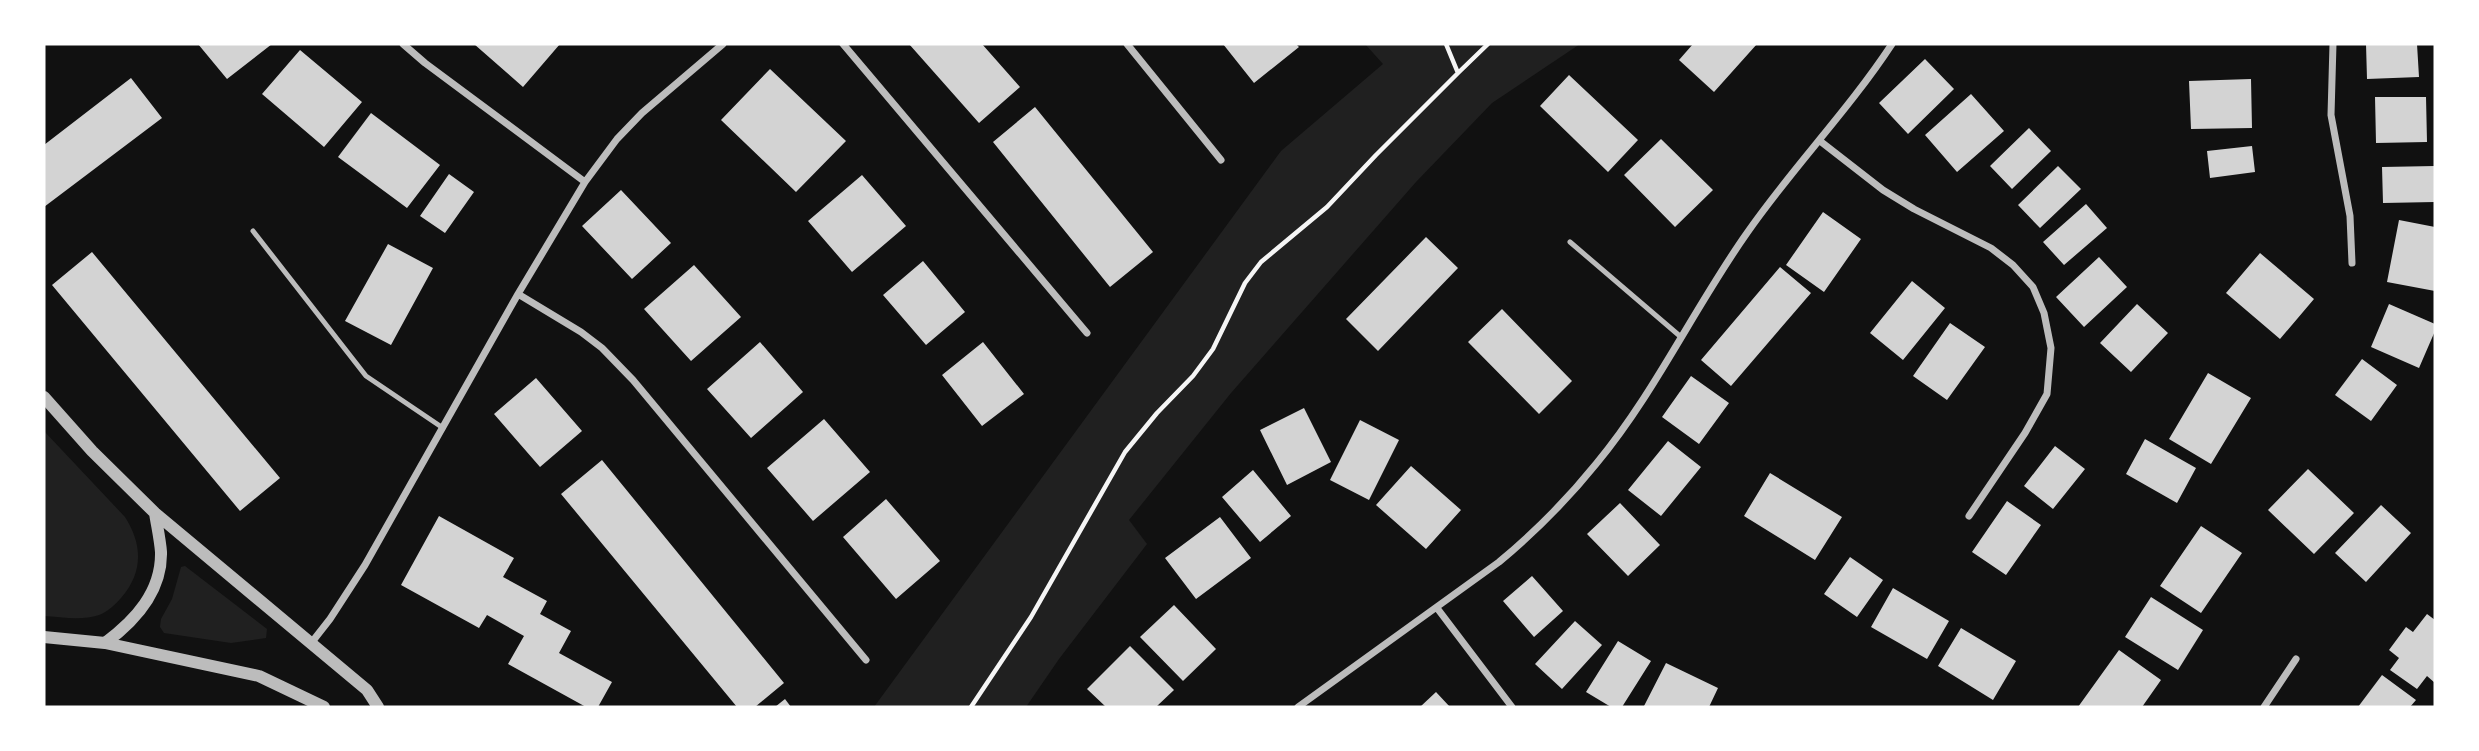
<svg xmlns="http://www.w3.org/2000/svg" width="2479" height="751" viewBox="0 0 2479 751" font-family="'Varela Round',sans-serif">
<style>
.green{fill:#202020}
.building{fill:#d3d3d3}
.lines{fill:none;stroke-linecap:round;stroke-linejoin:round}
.path{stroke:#f5f5f5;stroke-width:4.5}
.service{stroke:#bcbcbc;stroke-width:5}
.minor{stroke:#bcbcbc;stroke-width:7}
.tertiary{stroke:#bcbcbc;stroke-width:12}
</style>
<rect width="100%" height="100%" fill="#111"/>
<!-- green -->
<path class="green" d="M1365 44H1580L1492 103 1416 182 1231 393 1129 520 1147 544 1059 659 1026 707H874L1281 151 1383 64Z
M44 431 125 517C143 545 143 573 121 598 116 604 107 612 99 615 81 621 62 617 44 616Z
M185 566 267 629 266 638 231 643 164 633 160 627 161 619 172 599 181 567Z"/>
<!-- building -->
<path class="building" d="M198 44H272L227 79Z
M474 44H560L523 87Z
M909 44H982L1020 87 979 123Z
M1223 44H1296L1299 47 1254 83Z
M1693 44H1757L1714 92 1679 60Z
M2366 44H2417L2419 77 2367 79Z
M300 50 362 102 324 147 262 94Z
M1925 59 1954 89 1908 134 1879 103Z
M770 69 846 141 796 192 721 120Z
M1569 75 1638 140 1608 172 1540 106Z
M131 78 162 118 44 207V145Z
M2251 79 2252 128 2191 129 2189 81Z
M1971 94 2004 131 1957 172 1925 135Z
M2375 97H2426L2427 142 2376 143Z
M1035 107 1153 252 1110 287 993 142Z
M371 113 440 165 407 208 338 157Z
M2029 128 2051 151 2012 189 1990 166Z
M1661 139 1713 190 1675 227 1624 175Z
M2252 146 2255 172 2210 178 2207 151Z
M2058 166 2081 189 2040 228 2018 205Z
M2435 166V202L2383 203 2382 167Z
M449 174 474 192 445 233 420 216Z
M862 175 906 226 852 272 808 221Z
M621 190 671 243 632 279 582 226Z
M2086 204 2107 228 2064 265 2043 242Z
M1823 212 1861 239 1824 292 1786 265Z
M2399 220 2435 227V291L2387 282Z
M1426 237 1458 268 1378 351 1346 319Z
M388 244 433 268 391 345 345 321Z
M92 252 280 478 240 511 52 285Z
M2260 253 2314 299 2280 339 2226 293Z
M2099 257 2127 287 2084 327 2056 297Z
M923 261 965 312 926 345 883 295Z
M694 265 741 317 691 361 644 309Z
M1780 267 1811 293 1731 386 1701 360Z
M1912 281 1945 308 1903 360 1870 333Z
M2137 304 2168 333 2131 372 2100 343Z
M2389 304 2435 324V331L2419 368 2371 347Z
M1502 309 1572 381 1539 414 1468 342Z
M1950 323 1985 347 1947 400 1913 376Z
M760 342 803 392 751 438 707 389Z
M983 342 1024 394 982 426 942 375Z
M2362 359 2397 385 2371 421 2335 395Z
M2208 373 2251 398 2211 464 2169 439Z
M1691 376 1729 403 1699 444 1662 417Z
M536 378 582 431 540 467 494 414Z
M1304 408 1331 462 1287 485 1260 430Z
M824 419 870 472 813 521 767 468Z
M1360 420 1399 440 1369 500 1330 480Z
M2145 439 2196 468 2177 503 2126 474Z
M1668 441 1701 467 1661 516 1628 490Z
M2055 446 2085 469 2053 509 2024 486Z
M602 460 784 683 755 707H737L561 494Z
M1411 466 1461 510 1426 549 1376 505Z
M2308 469 2354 513 2314 554 2268 510Z
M1253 470 1291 516 1260 542 1222 497Z
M1770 473 1842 517 1815 560 1744 516Z
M886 499 940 561 896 599 843 537Z
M2007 501 2041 525 2006 575 1972 552Z
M1620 503 1660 545 1628 576 1587 534Z
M2381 505 2411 533 2366 582 2335 553Z
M439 516 514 558 503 577 547 601 540 614 571 631 559 653 612 682 598 707H586L508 664 524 636 487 615 479 628 401 585Z
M1220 517 1251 558 1196 599 1165 558Z
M2201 526 2242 553 2201 613 2160 586Z
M1850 557 1883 580 1857 617 1824 594Z
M1532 576 1563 611 1534 637 1503 601Z
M1893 588 1949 621 1927 659 1871 627Z
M2151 597 2203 630 2178 670 2125 637Z
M1174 605 1216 649 1183 681 1140 637Z
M2427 614 2435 620V683L2427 676 2417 689 2390 670 2399 658 2389 650 2406 627 2413 632Z
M1575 621 1602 645 1562 689 1535 664Z
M1961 628 2016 661 1993 700 1938 666Z
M1618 641 1651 661 1622 707H1611L1586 692Z
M1130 646 1174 690 1156 707H1106L1087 689Z
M2119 650 2161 680 2142 707H2078Z
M1666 663 1718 688 1709 707 1644 706Z
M2382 675 2416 700 2410 707H2358Z
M1436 692 1450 707H1420Z
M785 699 791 707H775Z"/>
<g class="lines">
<!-- path -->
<path class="path" d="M1446 44 1458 73 1488 44
M971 707 1031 617 1125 452 1157 413 1193 376 1213 349 1245 283 1261 262 1327 207 1376 155 1458 73"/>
<!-- service -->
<path class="service" d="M253 231 366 376 443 428
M1570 242 1681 337"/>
<!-- minor -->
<path class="minor" d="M403 44 425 63 585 182
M843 44 1087 333
M1127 44 1221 160
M2333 44 2331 115 2350 216 2352 263
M1820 141 1883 190 1914 209 1991 248 2013 265 2033 287 2044 313 2051 348 2047 394 2025 433 1969 516
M518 294 581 332 602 348 633 380 866 660
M1437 608 1512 707
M312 642 330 619 365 565 518 294 585 182 617 139 642 113 723 44
M1298 707 1499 562C1535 532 1567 500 1596 464 1655 393 1694 308 1747 233 1792 168 1848 111 1892 44
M2264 707 2296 659"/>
<!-- tertiary -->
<path class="tertiary" d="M44 397 92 451 155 513 367 690 378 707
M44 637 105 643 259 676 324 707
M105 643C135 621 162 592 161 552 160 539 157 526 155 513"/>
</g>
<!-- border -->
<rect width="2479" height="751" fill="none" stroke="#ffffff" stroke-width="91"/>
</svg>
